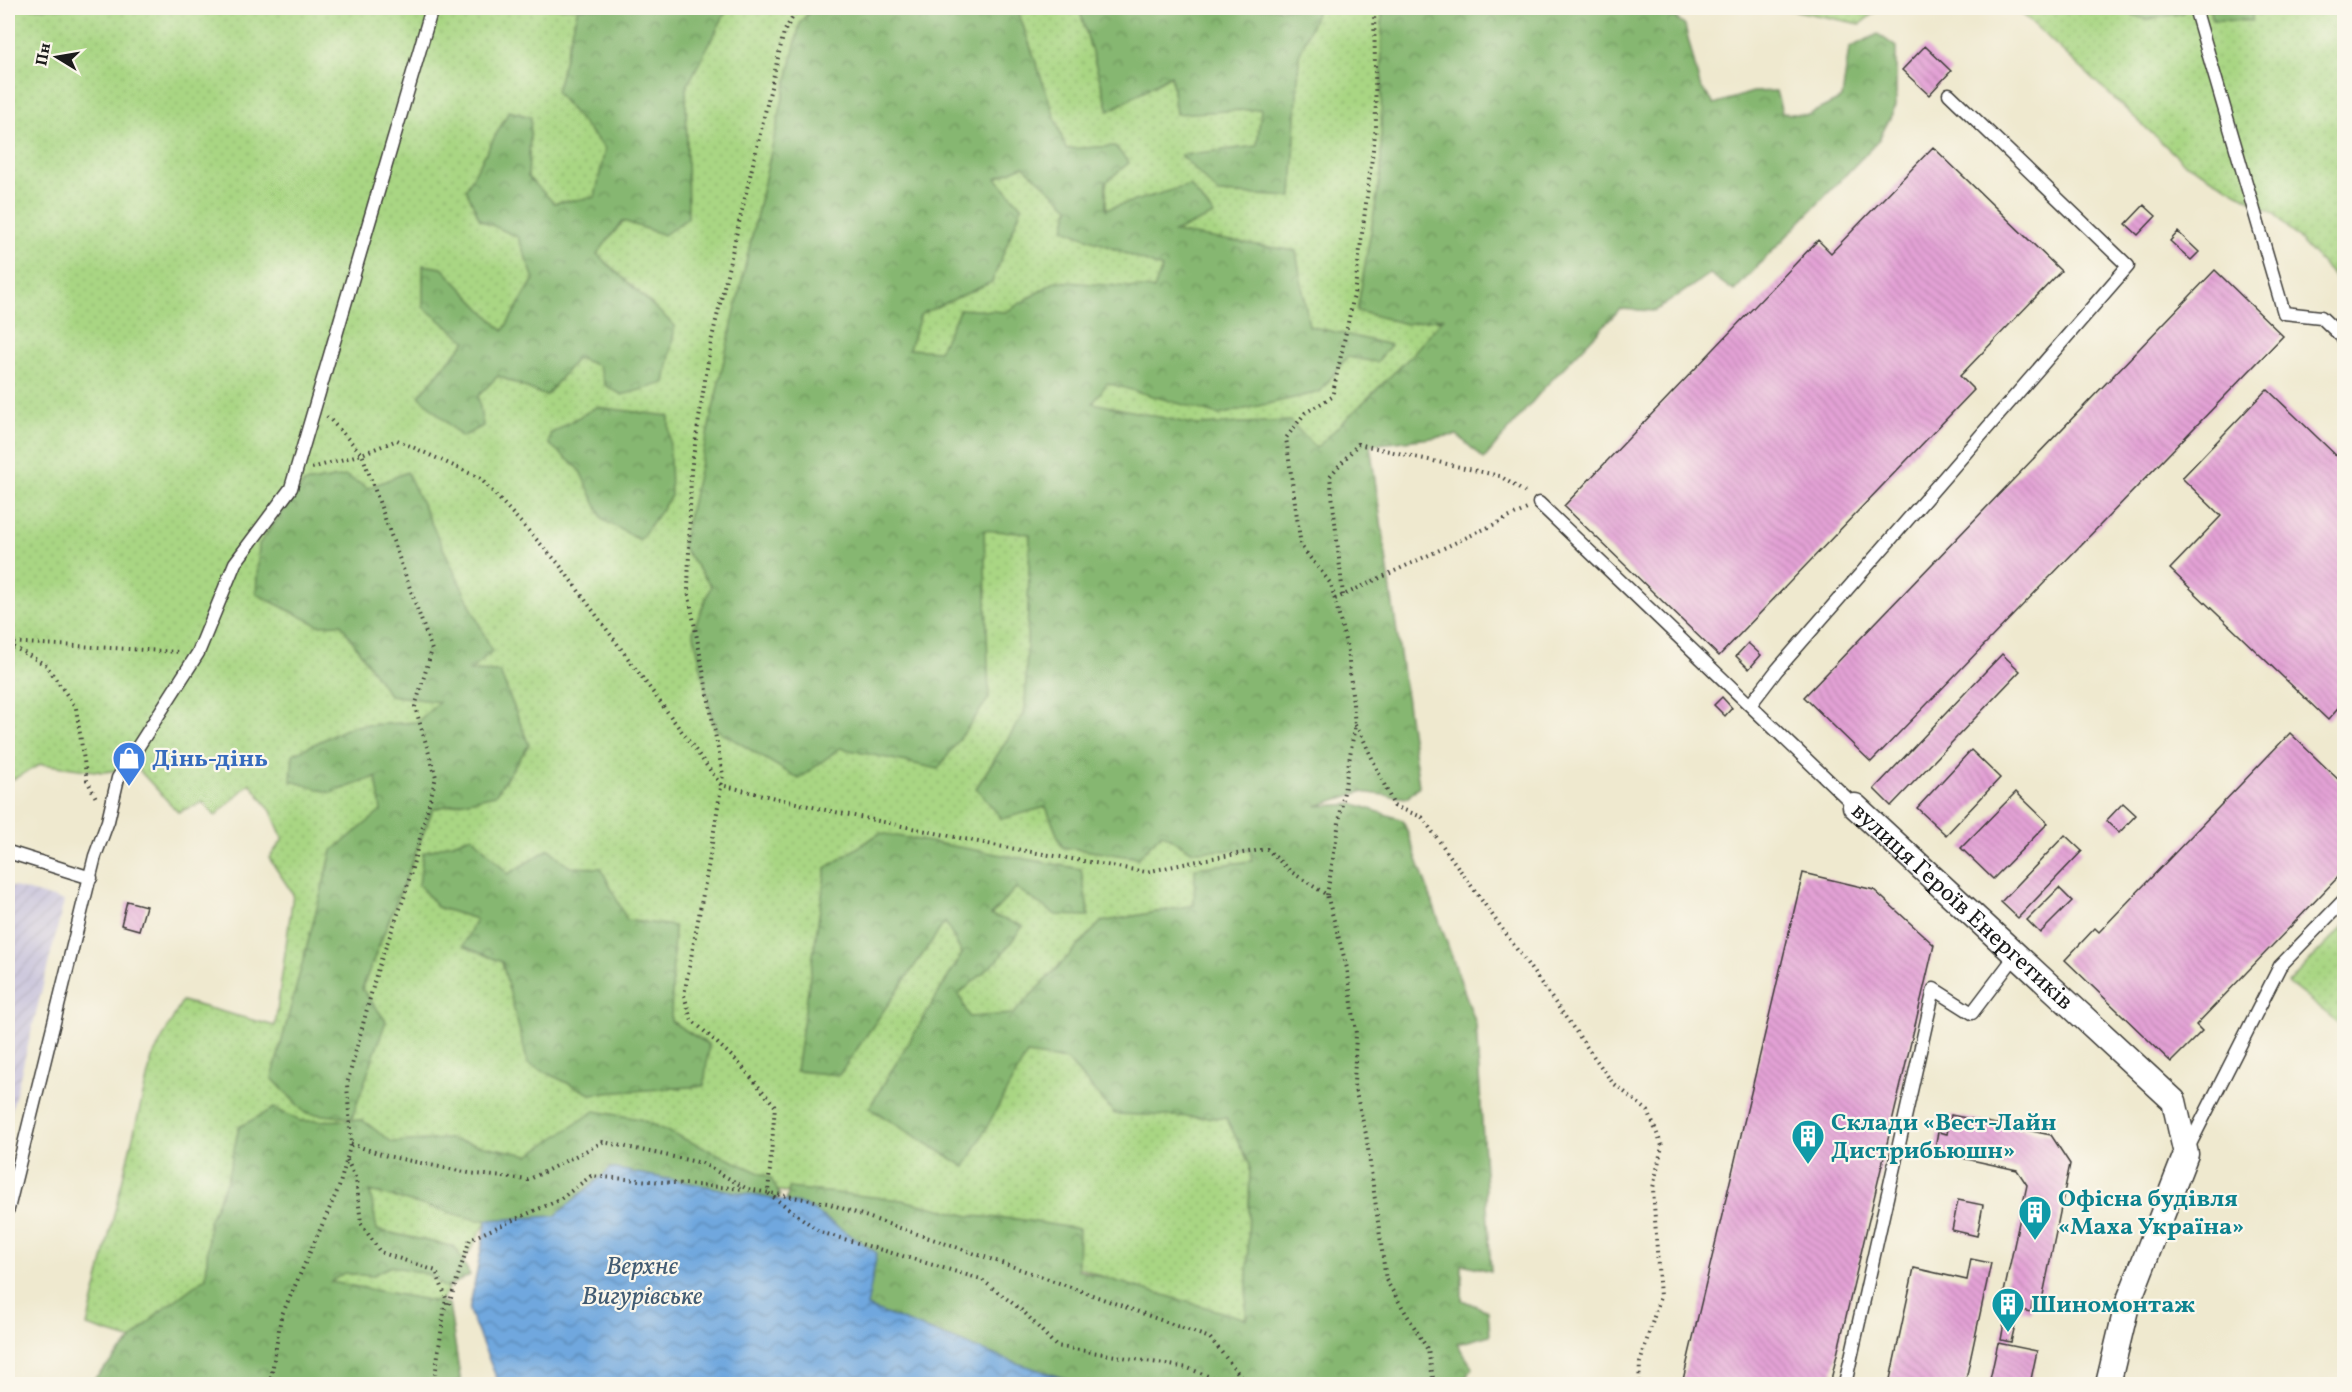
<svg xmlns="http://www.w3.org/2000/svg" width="2352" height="1392" viewBox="0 0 2352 1392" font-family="Vollkorn,serif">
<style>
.industrial{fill:url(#industrial-furrows)}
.grass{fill:url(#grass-dots);stroke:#627950;stroke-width:1.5}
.forest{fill:url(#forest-crowns);stroke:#516a46;stroke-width:1.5;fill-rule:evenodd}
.water{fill:url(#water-waves);stroke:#46627d;stroke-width:1.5}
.building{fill:url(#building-back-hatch)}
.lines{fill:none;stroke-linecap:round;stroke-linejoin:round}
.service-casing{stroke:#3c3b37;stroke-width:15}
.minor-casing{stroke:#3c3b37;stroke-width:27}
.path{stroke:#3c3b37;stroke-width:4;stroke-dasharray:1.5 4.5;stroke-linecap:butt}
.service{stroke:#fff;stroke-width:12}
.minor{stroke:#fff;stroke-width:24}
.labels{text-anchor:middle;stroke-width:4.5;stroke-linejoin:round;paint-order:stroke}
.shop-label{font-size:24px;font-weight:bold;fill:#366cbe;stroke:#fbf7ec;text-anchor:start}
.street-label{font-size:24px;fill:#1c1c1c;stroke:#fbf7ec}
.culture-label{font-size:24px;font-weight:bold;fill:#0d838f;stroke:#fbf7ec;text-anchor:start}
.water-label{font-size:26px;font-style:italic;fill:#415b73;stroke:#fbf7ec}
</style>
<defs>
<pattern id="industrial-furrows" width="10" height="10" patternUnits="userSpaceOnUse" patternTransform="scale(1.5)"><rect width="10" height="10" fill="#c5c0da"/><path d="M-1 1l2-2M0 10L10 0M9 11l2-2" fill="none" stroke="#a9a4ba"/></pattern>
<pattern id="grass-dots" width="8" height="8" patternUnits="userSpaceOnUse" patternTransform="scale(1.5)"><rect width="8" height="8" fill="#a9d683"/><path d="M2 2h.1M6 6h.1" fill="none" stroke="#91b771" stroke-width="1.8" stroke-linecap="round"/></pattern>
<pattern id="forest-crowns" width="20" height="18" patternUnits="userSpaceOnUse" patternTransform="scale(1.5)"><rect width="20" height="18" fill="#86b771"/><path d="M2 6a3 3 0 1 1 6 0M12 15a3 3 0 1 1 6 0" fill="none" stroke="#6d945c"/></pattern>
<pattern id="water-waves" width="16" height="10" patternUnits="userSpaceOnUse" patternTransform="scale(1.5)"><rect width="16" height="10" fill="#6fa7de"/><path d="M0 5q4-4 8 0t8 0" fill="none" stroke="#5a87b3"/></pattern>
<pattern id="building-back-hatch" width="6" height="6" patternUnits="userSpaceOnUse" patternTransform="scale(1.5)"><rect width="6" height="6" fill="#e3a1d5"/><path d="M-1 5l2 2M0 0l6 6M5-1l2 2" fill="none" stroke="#c28ab6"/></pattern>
</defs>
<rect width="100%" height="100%" fill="#fbf7ec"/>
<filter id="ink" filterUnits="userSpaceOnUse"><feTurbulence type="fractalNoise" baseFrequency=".0167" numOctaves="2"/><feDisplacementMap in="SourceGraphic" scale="12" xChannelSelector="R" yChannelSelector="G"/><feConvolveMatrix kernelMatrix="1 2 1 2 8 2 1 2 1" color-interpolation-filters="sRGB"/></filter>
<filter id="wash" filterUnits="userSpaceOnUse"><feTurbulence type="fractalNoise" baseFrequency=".008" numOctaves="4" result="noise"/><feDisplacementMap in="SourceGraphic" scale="24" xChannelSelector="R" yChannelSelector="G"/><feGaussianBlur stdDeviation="1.35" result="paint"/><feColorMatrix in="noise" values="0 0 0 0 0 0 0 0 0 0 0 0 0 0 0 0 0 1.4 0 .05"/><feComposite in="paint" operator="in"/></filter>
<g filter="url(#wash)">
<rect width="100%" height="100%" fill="#efe9cf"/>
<!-- industrial -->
<path class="industrial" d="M8 885 64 901 8 1125Z"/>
<!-- grass -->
<path class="grass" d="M8 8H1461L1565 283 1317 478 1336 1367 1006 1239 602 1153 498 1202 395 1381 149 1345 87 1326 152 1058 182 1001 275 1026 293 894 269 858 283 839 271 811 250 783 215 816 203 802 178 812 137 768 103 772 41 764 8 782Z
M1783 8H1880L1860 24Z
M2016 8H2344V287L2274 213 2183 162Z
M2344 926V1027L2288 983Z"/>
<!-- forest -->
<path class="forest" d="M578 8H730L725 14 686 88 688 218 664 235 623 221 597 254 675 326 665 383 622 395 605 385 599 366 577 358 546 396 498 376 478 396 483 426 462 437 419 396 466 341 423 307V265L442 268 503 331 534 279 518 237 480 220 466 189 509 111 531 117 528 177 554 203 595 197 605 149 556 92Z
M812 8H1017L1066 149 1115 146 1129 163 1106 182V209L1190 185 1214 215 1174 232 1296 251 1309 326 1391 345 1377 362 1347 357 1320 392 1219 415 1107 383 1093 403 1197 425 1290 421 1316 448 1411 356 1443 318 1406 324 1357 311 1381 173 1382 8H1665L1685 26 1700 86 1714 104 1753 92 1776 91 1782 113 1808 115 1842 98 1849 48 1878 34 1896 47V106L1878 141 1734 291 1710 274 1655 311 1620 309 1544 388 1484 459 1457 435 1370 445 1419 786 1407 798 1361 792 1316 806 1355 804 1403 820 1476 1024 1491 1271 1462 1264V1300L1488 1311 1490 1335 1457 1344 1473 1368 1461 1384H1036L899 1360 780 1231 789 1188 902 1200 970 1216 1017 1219 1079 1229 1078 1270 1246 1319 1250 1165 1226 1118 1115 1114 1067 1060 1027 1054 965 1167 869 1108 962 954 945 922 839 1075 796 1071 826 868 880 833 1081 869 1089 916 1056 915 1016 888 991 915 1023 926 998 960 959 994 969 1017 1013 1014 1101 922 1194 905 1195 868 1252 861 1250 850 1191 851 1162 833 1138 858 1062 847 1046 807 1002 819 976 788 1025 712 1030 534 984 530 989 698 938 769 840 748 799 779 714 728 693 630 711 586 682 546 800 23ZM1023 166 1069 207 1064 229 1162 268 1154 289 1056 281 1006 312 960 309 939 351 909 349 921 314 992 282 1022 207 996 178Z
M1079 8H1318L1299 56 1292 197 1218 193 1181 155 1257 146 1261 109 1176 114 1171 75 1109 111Z
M2113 8H2183V13L2147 20Z
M2210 8H2253L2252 21 2213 20Z
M596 407 669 416 671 496 640 540 603 520 579 469 549 444 550 434Z
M407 472 492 651 470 671 500 672 529 745 495 795 433 809 362 989 386 1021 352 1118 305 1113 272 1078 332 851 381 811 376 777 331 793 291 781 293 754 352 726 417 722 439 702 389 695 341 624 318 625 256 594 259 544 304 483 346 476 368 488Z
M472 836 508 874 549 849 570 867 601 868 627 920 674 926 671 1021 709 1045 704 1086 590 1094 528 1064 502 962 463 946 476 919 437 907 419 885 423 853Z
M274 1108 300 1121 362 1120 392 1142 449 1139 529 1155 595 1111 640 1119 771 1178 780 1196 757 1212 562 1222 477 1220 370 1191 377 1230 455 1247 470 1275 445 1288 427 1274 391 1266 371 1276 344 1273 331 1282 449 1304 461 1384H89L158 1313 206 1277 209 1221 227 1180 239 1127Z"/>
<!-- water -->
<path class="water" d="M611 1168 805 1205 877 1253 867 1307 1011 1361 1082 1384H499L469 1311 487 1220 555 1216Z"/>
<g id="blocks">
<!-- building -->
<path class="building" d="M1925 46 1951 71 1929 95 1902 70Z
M1933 147 2061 271 1960 376 1974 390 1719 656 1564 506 1818 240 1831 253Z
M2144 205 2156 216 2138 235 2126 224Z
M2178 232 2199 252 2191 260 2170 241Z
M2215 270 2283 336 1871 762 1804 697Z
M2267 389 2344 463V622L2339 628 2344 633V702L2328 720 2170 569 2221 516 2182 478Z
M1748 643 1761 655 1749 669 1736 656Z
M2002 654 2020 671 1891 806 1874 789Z
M1722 697 1732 708 1725 716 1714 705Z
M2290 733 2344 785V871L2196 1025 2202 1031 2171 1062 2065 960 2095 928 2099 932Z
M1971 750 2000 778 1946 835 1917 808Z
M2016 792 2048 823 1993 879 1961 848Z
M2123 803 2136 815 2119 833 2106 821Z
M2065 835 2082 851 2018 918 2001 902Z
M1803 873 1874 890 1934 945 1830 1384H1682Z
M2059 888 2072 901 2040 933 2027 920Z
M127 901 146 906 139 930 121 925Z
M1951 1115 2051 1135 2070 1164 2041 1305 2032 1303 2031 1312 2021 1310 2023 1301 2003 1297 2027 1185 2017 1170 1934 1152 1938 1132 1947 1134Z
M1958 1200 1983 1205 1977 1236 1952 1230Z
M1971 1259 1991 1263 1965 1384H1889L1914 1268 1967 1280Z
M2004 1323 2015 1325 2011 1342 2001 1340Z
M1998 1343 2037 1351 2030 1384H1989Z"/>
</g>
</g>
<g filter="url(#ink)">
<use href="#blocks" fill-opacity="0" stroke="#3c3b37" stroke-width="1.5"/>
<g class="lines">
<defs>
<path id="service" d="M2195 8 2284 313 2321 317 2344 339
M1539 503 1855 806
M1750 705 1777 670 2128 266 1949 94
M8 852 91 878
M2187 1150 2280 966 2344 900
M8 1209 95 856 108 821 118 778 198 653 235 563 291 488 432 8
M1845 1384 1934 989 1972 1013 2016 955"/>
<g id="minor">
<path id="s1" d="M1855 806 2174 1101 2186 1154 2127 1305 2108 1384"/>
</g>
</defs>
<!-- service casing -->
<use href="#service" class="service-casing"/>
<!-- minor casing -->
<use href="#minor" class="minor-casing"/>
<!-- path -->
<path class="path" d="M798 8 784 32 711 342 691 470 688 591 723 775 709 862 684 995 691 1019 738 1062 775 1106 768 1193 820 1232 981 1279 1024 1312 1056 1346 1188 1368 1228 1384
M312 468 362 454 397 440 480 478 558 563 721 785 821 809 998 846 1146 872 1207 859 1267 849 1290 871 1327 895 1347 968 1356 1033 1354 1085 1366 1134 1386 1280 1428 1350 1434 1384
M1343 595 1330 476 1358 444 1500 476 1527 494
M1335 599 1527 509
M8 642 180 652
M8 644 46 665 76 708 87 780 97 800
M1355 725 1361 734 1394 806 1422 817 1612 1082 1648 1111 1662 1146 1653 1188 1660 1297 1640 1363 1639 1384
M1327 895 1355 725 1348 652 1331 584 1301 546 1286 438 1305 413 1332 397 1354 295 1376 127 1374 8
M351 1144 387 1156 469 1173 528 1180 603 1142 702 1163 747 1189 827 1203 1040 1276 1210 1338 1247 1384
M347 1160 356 1179 361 1223 380 1252 436 1271 446 1298 435 1376 440 1384
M449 1304 470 1239 559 1200 591 1176 744 1189
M270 1384 281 1317 339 1187 351 1144 347 1084 378 968 405 895 436 777 415 707 432 650 362 454 327 416"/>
<!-- service -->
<use href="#service" class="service"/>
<!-- minor -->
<use href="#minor" class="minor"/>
</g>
</g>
<!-- icons -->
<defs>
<symbol id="shop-pin" viewBox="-11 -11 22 30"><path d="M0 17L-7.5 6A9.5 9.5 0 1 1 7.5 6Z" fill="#3f7fe0" stroke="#fbf7ec"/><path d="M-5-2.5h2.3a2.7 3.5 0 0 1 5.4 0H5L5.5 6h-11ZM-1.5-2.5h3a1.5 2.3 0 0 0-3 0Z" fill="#fff"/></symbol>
<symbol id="building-pin" viewBox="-11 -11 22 30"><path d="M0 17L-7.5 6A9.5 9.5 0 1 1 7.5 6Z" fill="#0f9aa8" stroke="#fbf7ec"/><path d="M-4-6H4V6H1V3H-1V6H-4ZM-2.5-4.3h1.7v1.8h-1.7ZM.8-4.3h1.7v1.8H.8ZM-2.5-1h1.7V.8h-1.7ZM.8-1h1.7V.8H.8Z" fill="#fff"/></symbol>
</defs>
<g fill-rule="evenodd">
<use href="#shop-pin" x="110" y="739" width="38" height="52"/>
<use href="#building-pin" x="1789" y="1117" width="38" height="52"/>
<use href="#building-pin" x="2016" y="1193" width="38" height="52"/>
<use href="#building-pin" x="1989" y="1285" width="38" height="52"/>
</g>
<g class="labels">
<!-- shop labels -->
<g class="shop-label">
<text x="152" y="766">Дінь-дінь</text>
</g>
<!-- street labels -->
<g class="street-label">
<text dy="8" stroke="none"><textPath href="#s1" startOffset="147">вулиця Героїв Енергетиків</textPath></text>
</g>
<!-- culture labels -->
<g class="culture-label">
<text x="1831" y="1130">Склади «Вест-Лайн<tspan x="1831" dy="28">Дистрибьюшн»</tspan></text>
<text x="2058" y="1206">Офісна будівля<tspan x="2058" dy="28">«Маха Україна»</tspan></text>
<text x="2031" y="1312">Шиномонтаж</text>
</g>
<!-- water labels -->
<g class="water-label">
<text x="642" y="1274">Верхнє<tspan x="642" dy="30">Вигурівське</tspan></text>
</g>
</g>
<!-- margin -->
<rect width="2352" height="1392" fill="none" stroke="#fbf7ec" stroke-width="30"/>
<!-- north arrow -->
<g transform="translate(57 57) rotate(281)" stroke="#fbf7ec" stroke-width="4.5" paint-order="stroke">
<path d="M0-4.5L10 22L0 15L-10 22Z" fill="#1c1c1c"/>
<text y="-9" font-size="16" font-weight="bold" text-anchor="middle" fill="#1c1c1c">Пн</text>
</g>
</svg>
